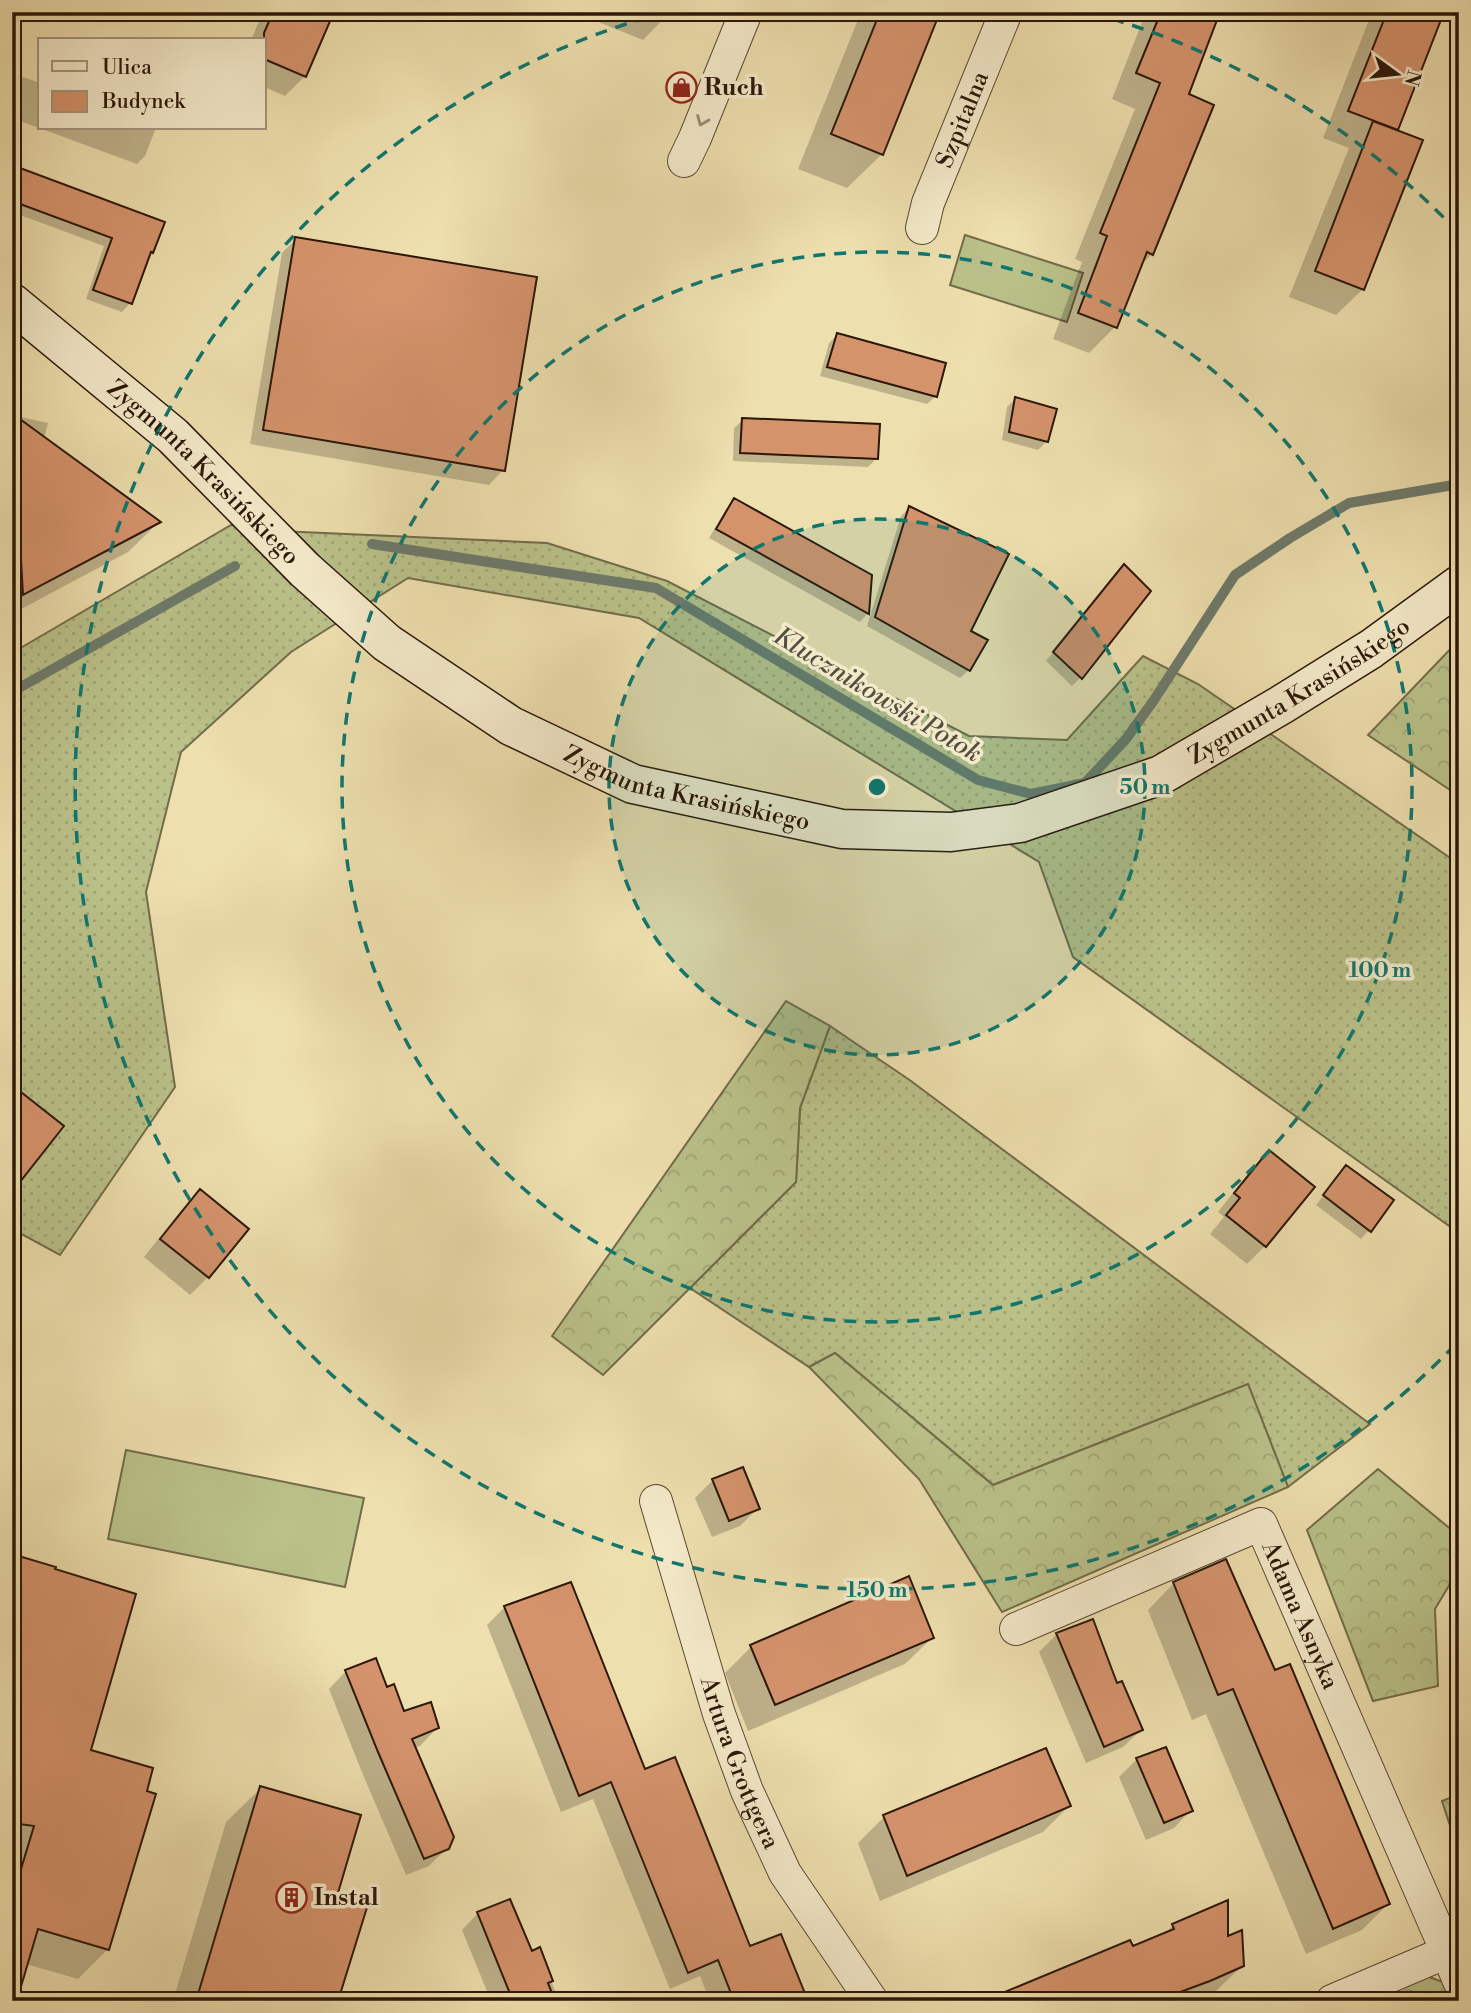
<svg xmlns="http://www.w3.org/2000/svg" width="1471" height="2013" viewBox="0 0 1471 2013" font-family="'Libre Bodoni',serif">
<style>
.grass{fill:url(#grass-dots);stroke:#726c48;stroke-width:2}
.forest{fill:url(#forest-crowns);stroke:#726c48;stroke-width:2}
.pitch{fill:#bac189;stroke:#726c48;stroke-width:2}
.shadow{fill:#0003}
.lines{fill:none;stroke-linecap:round;stroke-linejoin:round}
.stream{stroke:#6d7a6b;stroke-width:10}
.building{fill:#d5936c;stroke:#2b1608;stroke-width:2}
.street-casing{stroke:#5c4832;stroke-width:34}
.secondary-casing{stroke:#2b1608;stroke-width:41}
.street{stroke:#f4eaca;stroke-width:32}
.secondary{stroke:#f4eaca;stroke-width:38}
.oneway{stroke:#9a8b73}
.ring{fill:none;stroke:#0f766e;stroke-width:3.5;stroke-dasharray:12 9}
.labels{text-anchor:middle;stroke-width:7;stroke-linejoin:round;paint-order:stroke}
.poi-label{font-size:24px;font-weight:bold;fill:#2b1608;stroke:#f4eaca;text-anchor:start}
.street-label{font-size:24px;fill:#2b1608;stroke:#f4eaca}
.water-label{font-size:26px;font-style:italic;fill:#525042;stroke:#f4eaca}
.centre{fill:#0f766e;stroke:#f4eaca;stroke-width:3.5}
.ring-label{font-size:21px;text-anchor:middle;font-weight:bold;fill:#0f766e;stroke:#f4eaca;stroke-width:7;stroke-linejoin:round;paint-order:stroke}
</style>
<defs>
<pattern id="grass-dots" width="8" height="8" patternUnits="userSpaceOnUse" patternTransform="scale(1.75)"><rect width="8" height="8" fill="#bac189"/><path d="M2 2h.1M6 6h.1" fill="none" stroke="#a0a575" stroke-width="1.8" stroke-linecap="round"/></pattern>
<pattern id="forest-crowns" width="20" height="18" patternUnits="userSpaceOnUse" patternTransform="scale(1.75)"><rect width="20" height="18" fill="#bac189"/><path d="M2 6a3 3 0 1 1 6 0M12 15a3 3 0 1 1 6 0" fill="none" stroke="#a0a575"/></pattern>
</defs>
<rect width="100%" height="100%" fill="#eedfae"/>
<filter id="stains"><feTurbulence type="fractalNoise" baseFrequency=".00286" numOctaves="4"/><feColorMatrix values="0 0 0 0 .2 0 0 0 0 .09 0 0 0 0 .02 0 0 0 .5 -.17"/></filter>
<radialGradient id="worn" r=".72"><stop offset=".6" stop-color="#630" stop-opacity="0"/><stop offset="1" stop-color="#630" stop-opacity=".3"/></radialGradient>
<!-- grass -->
<path class="grass" d="M231 525 279 531 547 543 667 581 969 736 1067 740 1143 656 1198 684 1459 864V1233L1073 957 1039 862 639 618 408 578 291 652 181 752 146 892 175 1087 60 1255 12 1229V653Z
M830 1026 911 1081 1370 1424 1288 1487 1248 1384 993 1485 835 1353 809 1367 690 1288 796 1182 800 1108Z"/>
<!-- forest -->
<path class="forest" d="M1459 640V796L1368 735Z
M786 1001 830 1026 800 1108 796 1182 603 1375 552 1336Z
M835 1353 993 1485 1248 1384 1288 1487 1002 1612 919 1479 809 1367Z
M1378 1469 1459 1536V1569L1435 1609 1438 1686 1373 1701 1307 1530Z
M1459 1794V1853L1442 1801Z
M1424 1975 1448 1984 1454 2001H1366Z"/>
<!-- pitch -->
<path class="pitch" d="M965 235 1083 273 1067 322 950 285Z
M126 1450 364 1498 345 1587 108 1539Z"/>
<!-- shadow -->
<path class="shadow" d="M266 12H332L305 76 285 96 264 87V40H251L260 19Z
M594 12H670L643 40 591 19Z
M861 12H938L882 154 847 188 798 169Z
M1146 12H1219L1187 95 1152 254 1139 267 1115 327 1089 353 1053 339 1082 262 1075 259 1135 109 1112 99Z
M1372 12H1442L1394 131 1363 289 1336 315 1289 297 1349 148 1323 138Z
M23 77 40 83V128H156L145 156 137 164 12 118V90L14 85Z
M12 167 152 252 148 256 130 303 122 312 86 299 104 246 12 212Z
M296 239 503 470 489 485 250 444 282 253Z
M837 335 936 396 927 404 820 376 829 343Z
M1015 399 1046 442 1038 450 1002 440 1007 407Z
M12 415 48 423 44 439 159 522 128 552 12 614Z
M743 420 877 458 868 467 733 461 734 428Z
M734 501 870 576 868 613 860 622 709 538 726 509Z
M909 508 968 632 969 670 960 678 867 626 901 516Z
M1115 575 1081 677 1072 686 1046 661Z
M1269 1152 1265 1246 1247 1264 1210 1234 1224 1217 1218 1212 1251 1170Z
M1346 1167 1369 1230 1361 1239 1316 1205Z
M200 1192 247 1229 208 1277 190 1295 144 1257 182 1209Z
M742 1469 758 1508 740 1526 712 1537 695 1498 713 1480Z
M12 1556 88 1751 108 1949 78 1979 26 1964 15 2001H12Z
M1174 1583 1274 1672 1388 1904 1362 1930 1306 1954 1206 1714 1192 1720 1148 1610Z
M505 1607 644 1771 749 1949 806 2001H710L700 1976 670 1989 593 1799 561 1812 487 1625Z
M1057 1634 1116 1685 1141 1730 1123 1747 1086 1763 1039 1652Z
M932 1638 905 1664 748 1731 725 1673 751 1647Z
M346 1671 386 1689 403 1713 437 1728 420 1746 414 1748 447 1848 429 1866 406 1875 361 1770 329 1689Z
M1137 1759 1191 1810 1174 1828 1146 1840 1119 1777Z
M261 1788 336 1894V2001H173L226 1822Z
M1069 1806 1043 1832 880 1901 858 1843 884 1817Z
M478 1913 531 1953 539 1950 559 2001H491L462 1930Z
M1173 1925 1226 1938 1242 1966 1216 1991 1192 2001H1005L1163 1936Z"/>
<g class="lines">
<!-- stream -->
<path class="stream" d="M372 544 656 588 978 780 1031 794 1085 783 1126 739 1154 700 1235 575 1290 538 1349 503 1459 484
M12 692 235 566"/>
</g>
<!-- building -->
<path class="building" d="M273 12H334L306 77 264 59V33Z
M880 12H940L883 155 831 134Z
M1161 12H1220L1189 94 1214 105 1153 255 1147 252 1117 328 1078 313 1107 236 1100 233 1160 83 1136 73Z
M1387 12H1444L1398 130 1348 111Z
M1373 121 1423 140 1364 290 1315 271Z
M12 165 165 222 153 253 151 252 132 304 93 290 112 238 12 201Z
M295 237 537 277 505 471 263 430Z
M837 333 946 363 937 397 827 367Z
M1015 397 1057 409 1048 442 1009 432Z
M13 414 161 522 23 595Z
M742 418 880 424 878 459 740 453Z
M734 498 872 575 869 614 716 529Z
M909 506 1009 554 971 631 988 640 970 671 875 617Z
M1124 564 1151 591 1082 679 1053 652Z
M12 1085 64 1126 12 1192Z
M1269 1150 1315 1187 1266 1247 1226 1215 1240 1198 1234 1193Z
M1346 1165 1394 1200 1371 1232 1323 1195Z
M200 1189 249 1229 209 1278 160 1239Z
M743 1467 760 1509 729 1521 712 1479Z
M12 1554 56 1567 55 1569 136 1594 91 1750 153 1768 147 1791 156 1794 109 1950 38 1929 20 1990 12 1989V1899L34 1826 12 1823Z
M1226 1559 1275 1670 1290 1664 1390 1904 1333 1929 1233 1689 1218 1695 1173 1582Z
M909 1576 934 1638 775 1705 750 1645Z
M571 1582 645 1769 675 1757 750 1946 781 1934 808 2001H734L718 1960 688 1973 611 1782 579 1796 504 1606Z
M1093 1619 1117 1683 1122 1681 1143 1730 1104 1747 1056 1633Z
M376 1658 387 1687 394 1684 404 1711 431 1702 439 1728 412 1739 454 1837 449 1849 424 1859 378 1752 345 1670Z
M1166 1747 1193 1811 1164 1823 1136 1758Z
M1046 1748 1071 1806 907 1876 883 1815Z
M260 1786 361 1815 338 1893 369 1901 338 2001H196Z
M510 1899 532 1951 540 1947 553 1981 548 1983 555 2001H513L477 1912Z
M1228 1900V1936L1242 1930 1244 1966 1210 1981 1156 2001H983L1130 1940 1133 1946 1174 1929 1172 1924Z"/>
<g class="lines">
<defs>
<g id="street">
<path d="M684 161 695 138 746 12"/>
<path id="s1" d="M922 228 928 203 1006 12"/>
<path id="s2" d="M656 1501 719 1714 747 1791 785 1873 872 2001"/>
<path id="s3" d="M1016 1629 1261 1524 1447 1952"/>
<path d="M1332 2001 1447 1952 1459 1981"/>
</g>
<g id="secondary">
<path id="s4" d="M12 303 173 436 305 570 387 643 511 726 633 784 842 829 951 832 1020 823 1161 775 1281 705 1371 649 1459 585"/>
</g>
</defs>
<!-- street casing -->
<use href="#street" class="street-casing"/>
<!-- secondary casing -->
<use href="#secondary" class="secondary-casing"/>
<!-- street -->
<use href="#street" class="street"/>
<!-- secondary -->
<use href="#secondary" class="secondary"/>
</g>
<!-- one-way arrows -->
<defs><path id="oneway-chevron" d="M-2-3.5L2.5 0L-2 3.5" fill="none" stroke-width="1.6" stroke-linecap="round" stroke-linejoin="round" transform="scale(1.75)"/></defs>
<use class="oneway" href="#oneway-chevron" transform="translate(702 121) rotate(112)"/>
<!-- distance rings -->
<circle cx="877" cy="787" r="268" fill="#0f766e" fill-opacity=".12"/>
<g class="ring">
<circle cx="877" cy="787" r="268"/>
<circle cx="877" cy="787" r="535"/>
<path d="M1455 1345A803 803 0 1 1 662 13M1092 13A803 803 0 0 1 1455 229"/>
</g>
<!-- icons -->
<defs>
<symbol id="shop-ring" viewBox="-11 -11 22 22"><circle r="9.5" fill="#f4eaca" stroke="#8f2418" stroke-width="1.5"/><path d="M-5-2.5h2.3a2.7 3.5 0 0 1 5.4 0H5L5.5 6h-11ZM-1.5-2.5h3a1.5 2.3 0 0 0-3 0Z" fill="#8f2418"/></symbol>
<symbol id="building-ring" viewBox="-11 -11 22 22"><circle r="9.5" fill="#f4eaca" stroke="#8f2418" stroke-width="1.5"/><path d="M-4-6H4V6H1V3H-1V6H-4ZM-2.5-4.3h1.7v1.8h-1.7ZM.8-4.3h1.7v1.8H.8ZM-2.5-1h1.7V.8h-1.7ZM.8-1h1.7V.8H.8Z" fill="#8f2418"/></symbol>
</defs>
<g fill-rule="evenodd">
<use href="#shop-ring" x="664" y="70" width="35" height="35"/>
<use href="#building-ring" x="274" y="1880" width="35" height="35"/>
</g>
<g class="labels">
<!-- poi labels -->
<g class="poi-label">
<text x="704" y="95">Ruch</text>
<text x="314" y="1905">Instal</text>
</g>
<!-- street labels -->
<g class="street-label">
<text dy="8" stroke="none"><textPath href="#s1" startOffset="116">Szpitalna</textPath></text>
<text dy="8" stroke="none"><textPath href="#s4" startOffset="256">Zygmunta Krasińskiego</textPath></text>
<text dy="8" stroke="none"><textPath href="#s4" startOffset="1494">Zygmunta Krasińskiego</textPath></text>
<text dy="8" stroke="none"><textPath href="#s4" startOffset="844">Zygmunta Krasińskiego</textPath></text>
<text dy="8" stroke="none"><textPath href="#s3" startOffset="366">Adama Asnyka</textPath></text>
<text dy="8" stroke="none"><textPath href="#s2" startOffset="275">Artura Grottgera</textPath></text>
</g>
<!-- water labels -->
<g class="water-label">
<text transform="translate(878 694) rotate(31)" y="9">Klucznikowski Potok</text>
</g>
</g>
<circle cx="877" cy="787" r="10" class="centre"/>
<g class="ring-label">
<text x="1145" y="794">50 m</text>
<text x="1380" y="977">100 m</text>
<text x="877" y="1597">150 m</text>
</g>
<!-- margin -->
<rect width="1471" height="2013" fill="none" stroke="#eedfae" stroke-width="42"/>
<rect x="14" y="14" width="1443" height="1985" fill="none" stroke="#2b1608" stroke-width="3.5"/>
<rect x="21" y="21" width="1429" height="1971" fill="none" stroke="#2b1608" stroke-width="2"/>
<!-- legend -->
<rect x="38" y="38" width="228" height="91" fill="#f4eaca" stroke="#a4957c" stroke-width="2"/>
<rect x="52" y="61" width="35" height="10" fill="#f4eaca" stroke="#a4957c" stroke-width="2"/>
<text x="102" y="74" font-size="21" fill="#2b1608">Ulica</text>
<rect x="52" y="91" width="35" height="21" fill="#d5936c" stroke="#a4957c" stroke-width="2"/>
<text x="102" y="108" font-size="21" fill="#2b1608">Budynek</text>
<!-- north arrow -->
<g transform="translate(1397 74) rotate(105)" stroke="#f4eaca" stroke-width="5" paint-order="stroke">
<path d="M0-5L12 26L0 18L-12 26Z" fill="#2b1608"/>
<text y="-10" font-size="19" font-weight="bold" text-anchor="middle" fill="#2b1608">N</text>
</g>
<rect width="100%" height="100%" filter="url(#stains)"/>
<rect width="100%" height="100%" fill="url(#worn)"/>
</svg>
